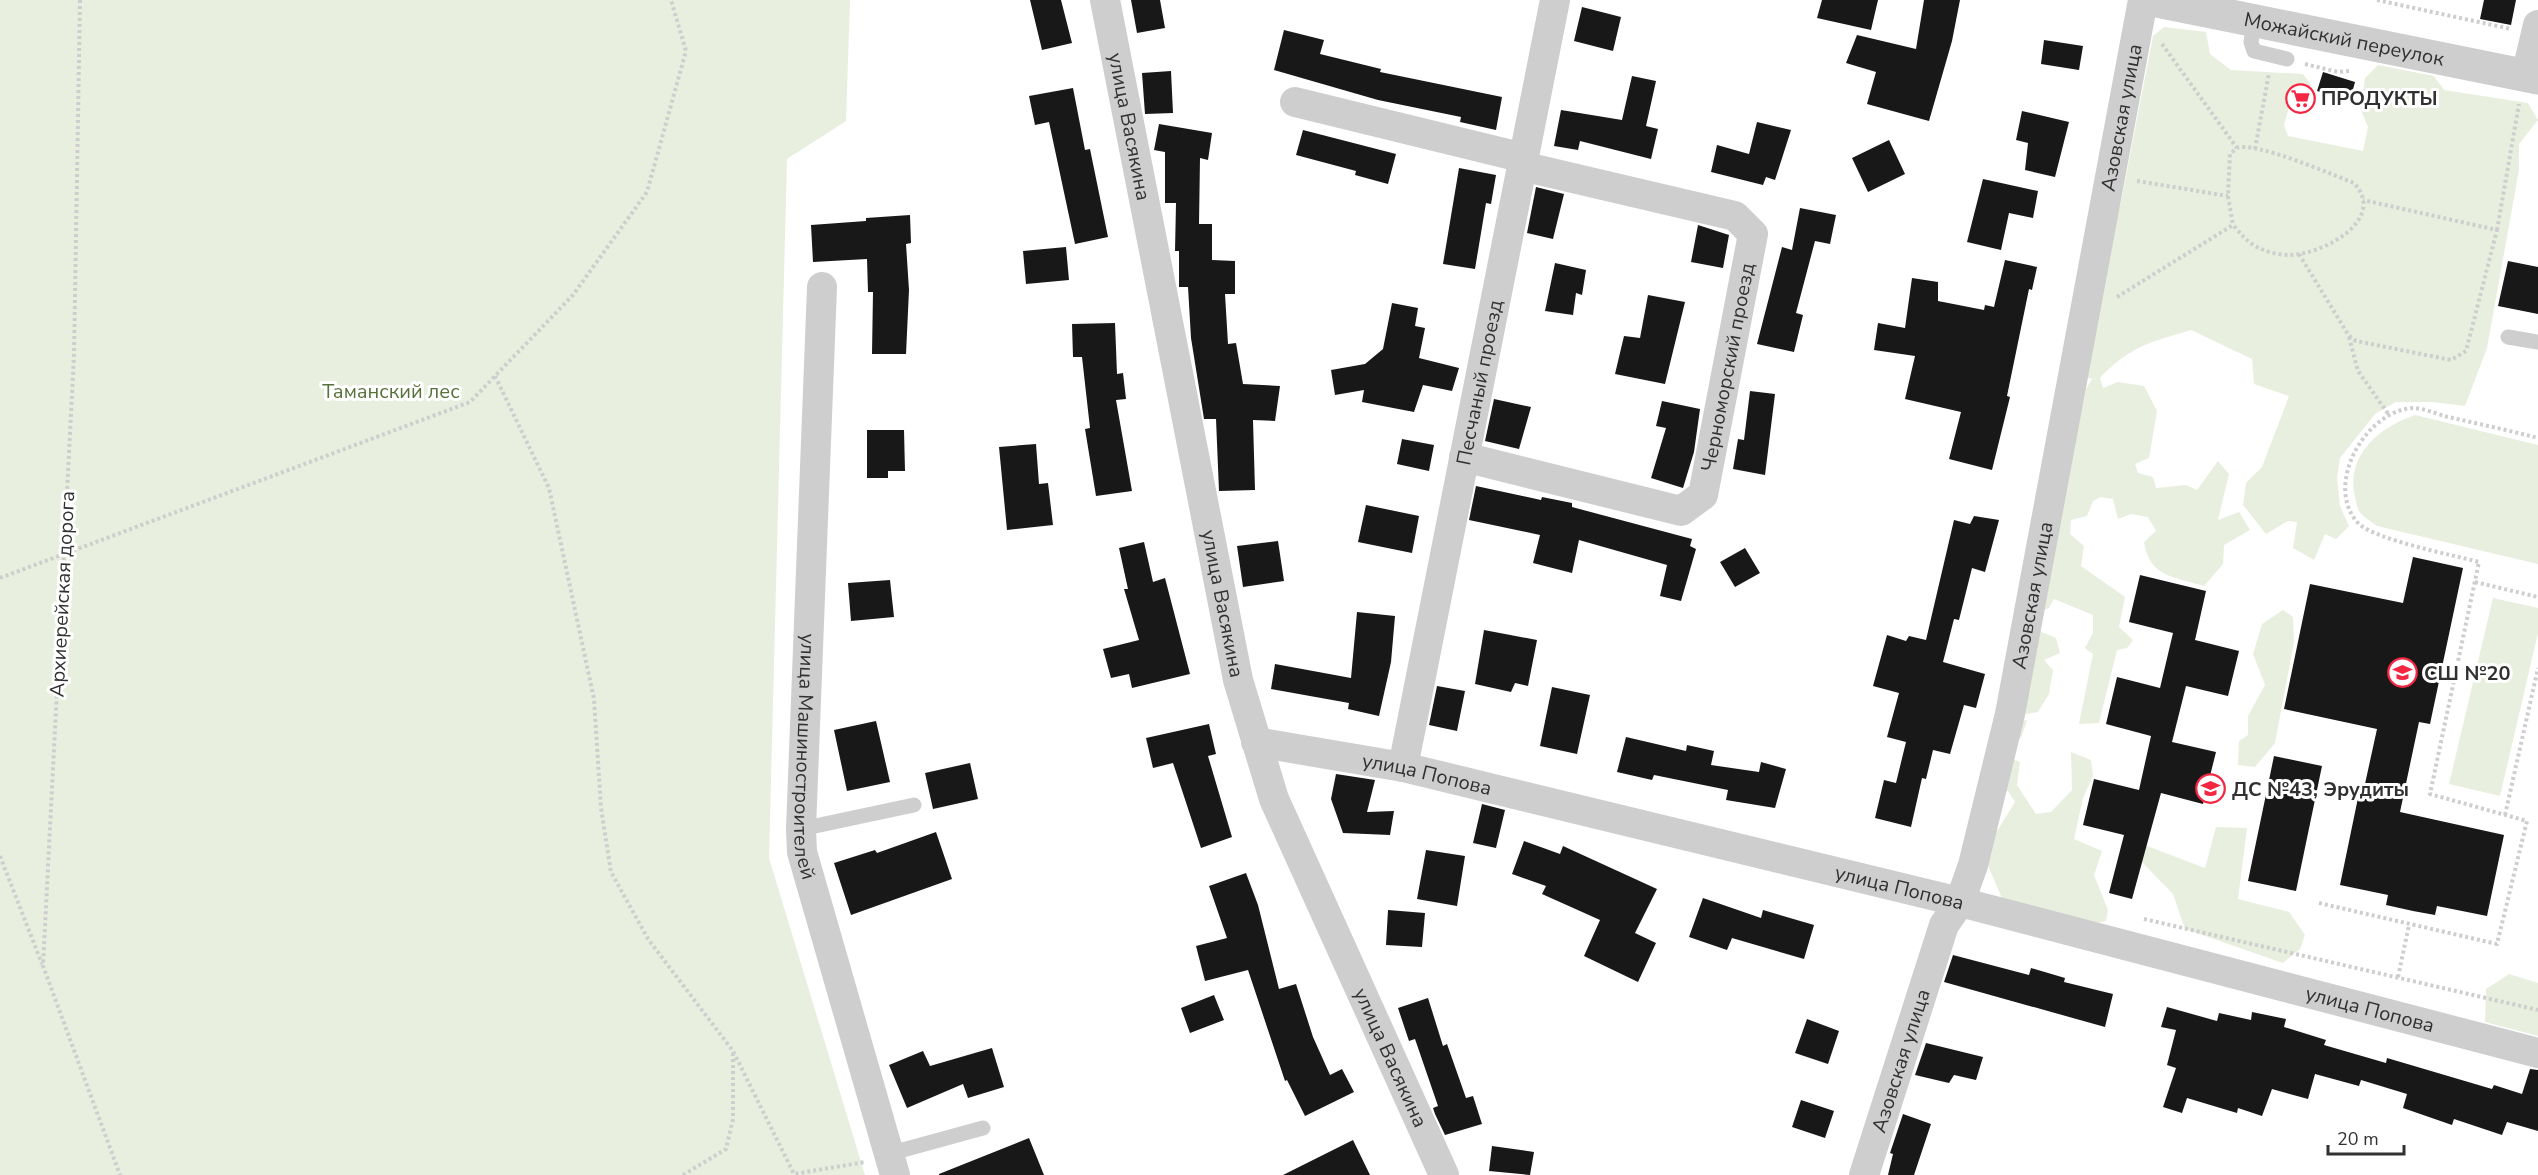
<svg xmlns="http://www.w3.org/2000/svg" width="2538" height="1175" viewBox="0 0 2538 1175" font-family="'Nunito Sans',sans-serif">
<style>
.green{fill:#e8efde}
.building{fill:#181818}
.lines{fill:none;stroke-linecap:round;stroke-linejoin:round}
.path{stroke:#cecece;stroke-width:4;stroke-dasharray:3 3;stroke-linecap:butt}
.service{stroke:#cecece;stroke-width:15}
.minor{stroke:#cecece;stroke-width:30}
.tertiary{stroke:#cecece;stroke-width:33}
.labels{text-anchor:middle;stroke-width:6;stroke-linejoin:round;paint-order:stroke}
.street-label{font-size:20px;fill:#313131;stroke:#fff}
.poi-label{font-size:20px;font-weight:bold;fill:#313131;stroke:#fff;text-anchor:start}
.park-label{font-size:20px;fill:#57713a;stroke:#fff}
</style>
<rect width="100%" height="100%" fill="#fff"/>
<!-- green -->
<path class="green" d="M0 0H850L846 121 787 159 769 858 865 1175H0Z
M2164 27 2206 32 2210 54 2231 70 2303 74 2311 85 2300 98 2291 101 2284 125 2288 136 2363 151 2368 127 2361 110 2365 78 2378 65 2434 76 2444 90 2528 103 2538 120 2519 144V170L2487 348 2465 406 2432 402H2396L2375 414 2340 458 2337 477 2340 506 2349 526 2336 539 2325 534 2314 560 2293 548 2297 522 2288 521 2266 534 2243 505 2246 483 2262 467 2289 396 2254 384 2252 359 2191 330C2151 342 2130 346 2100 378L2103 388 2118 382 2144 386 2157 411 2149 458 2135 464 2138 473 2153 477 2156 488 2186 485 2197 490 2218 461 2229 474 2218 520 2239 512 2250 530 2224 545 2223 564 2204 586C2175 577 2149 577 2144 542L2156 531 2148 517 2131 514 2118 519 2113 499 2101 497 2093 501 2087 516 2071 520 2070 534 2084 546 2081 566 2125 597 2119 627 2133 640 2127 648 2117 650 2099 723 2079 724 2093 654 2085 648 2093 633V615L2054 599 2049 608 2041 611 2086 389 2092 379 2074 374 2121 202 2153 36Z
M2415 415 2538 445V564L2377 526C2372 522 2362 516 2359 511 2357 508 2356 501 2355 497 2345 455 2380 427 2415 415Z
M2493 598 2538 608V633L2500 796 2449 784Z
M2283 610 2293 617 2294 642 2275 743 2255 767 2238 765 2239 741 2248 735V716L2265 685 2253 654 2262 624Z
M2037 630 2056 638 2060 653 2044 660 2053 670 2049 694 2038 712 2025 714Z
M2027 720 2021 738 2001 745 1998 754 2020 762 2017 785 2036 814 2051 812 2072 790 2071 752 2091 760 2093 776 2083 798 2074 839 2102 851 2094 875 2108 910 2106 921 2081 926 2004 903 1983 854 2015 802 2008 791 1984 786 1994 727Z
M2216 827 2247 828 2238 899 2289 912 2305 935 2300 949 2283 963 2185 929 2173 894 2138 858 2147 846 2205 868Z
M2509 974 2538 983V1036L2485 1022 2486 989Z"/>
<!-- building -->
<path class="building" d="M1030 0H1061L1072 43 1042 50Z
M1131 0H1160L1165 28 1137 33Z
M1822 0H1878L1871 30 1817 18Z
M1924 0H1960L1952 41 1929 121 1867 104 1876 72 1846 63 1857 35 1916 49Z
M2484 0H2516L2511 25 2480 19Z
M1582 7 1621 17 1613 51 1574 41Z
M1284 30 1324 40 1320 54 1381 69 1380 72 1502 97 1496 130 1460 122 1461 117 1378 100 1274 70Z
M2044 40 2083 46 2079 70 2041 64Z
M1171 71 1173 113 1145 114 1142 73Z
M2323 72 2355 82 2350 101 2317 91Z
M1632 76 1656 81 1646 126 1658 129 1651 159 1580 141 1578 150 1554 146 1561 110 1622 120Z
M1073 88 1085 150 1090 149 1108 237 1075 244 1049 122 1035 125 1029 96Z
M2022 111 2069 122 2055 177 2025 170 2028 143 2016 140Z
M1757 122 1791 130 1775 180 1766 177 1763 185 1711 172 1717 145 1749 154Z
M1159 124 1212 133 1208 160 1200 158 1199 224H1212V260L1235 261V294H1225L1228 344 1236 343 1243 384 1280 386 1275 421 1253 420 1255 490 1219 491 1216 419H1204L1191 338 1188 287H1179V251H1175L1176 203H1165V152L1154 150Z
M1303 130 1396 154 1388 184 1355 175 1356 171 1296 155Z
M1889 140 1905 174 1868 192 1852 158Z
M1459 168 1496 175 1491 204 1486 203 1475 269 1443 264Z
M1983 179 2038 191 2033 218 2009 213 2001 250 1967 242Z
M1536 187 1564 194 1553 239 1527 233Z
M1800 208 1836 215 1830 244 1815 241 1796 313 1803 315 1794 352 1757 344 1782 247 1792 250Z
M910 215 911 243 906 244 909 290 906 354H872L873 292H868L867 259 813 262 811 225 866 221V218Z
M1698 225 1729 235 1723 268 1691 262Z
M1066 247 1069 280 1026 284 1023 251Z
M2005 260 2037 267 2032 290 2029 289 2007 396 2010 397 1992 470 1949 459 1961 412 1905 399 1915 356 1874 350 1878 323 1905 328 1912 278 1938 282V301L1984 310 1985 305 1994 307Z
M2508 261 2538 267V314L2498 306Z
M1555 263 1586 270 1582 295 1576 293 1573 315 1545 311Z
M1648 295 1685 302 1665 384 1615 374 1624 336 1640 338Z
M1392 303 1418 308 1415 326 1425 328 1419 358 1459 368 1452 391 1423 385 1414 412 1362 402 1364 390 1335 395 1331 370 1365 364 1383 349Z
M1115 323 1117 374 1123 373 1126 399 1116 400 1132 491 1096 496 1085 429 1090 428 1082 357H1073L1072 324Z
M1750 391 1775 394 1765 475 1733 469 1738 439 1744 440Z
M1494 399 1531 407 1519 449 1485 441Z
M1662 401 1700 409 1694 452 1683 488 1651 478 1666 428 1656 426Z
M867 430H904L905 471H888V478H867Z
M1402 439 1434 445 1429 471 1397 464Z
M1036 444 1039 484 1048 483 1053 525 1007 530 999 447Z
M1476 486 1541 500 1542 497 1572 503V507L1692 539 1690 546 1696 549 1681 601 1660 596 1667 565 1579 540 1572 573 1533 563 1540 535 1469 520Z
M1366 505 1419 516 1412 553 1358 542Z
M1974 516 1999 520 1985 572 1972 568 1959 620 1954 619 1943 662 1985 674 1976 708 1964 705 1950 754 1933 750 1926 779 1922 778 1911 827 1875 818 1884 780 1896 783 1906 742 1887 737 1899 693 1873 686 1887 635 1906 641 1909 636 1926 640 1954 520 1970 524Z
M1278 541 1284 581 1243 587 1237 546Z
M1144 542 1153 582 1165 578 1190 674 1132 688 1129 674 1111 678 1103 649 1139 640 1124 589H1128L1119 548Z
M1745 548 1760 573 1735 587 1720 562Z
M2413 557 2463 568 2430 724 2419 722 2400 812 2504 835 2487 916 2437 906 2435 915 2413 911 2386 905 2388 895 2340 885 2359 793H2363L2377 729 2284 709 2310 584 2403 603Z
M2140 575 2206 591 2195 640 2239 651 2228 696 2186 686 2172 742 2216 752 2203 804 2161 793 2132 899 2109 893 2124 835 2083 825 2094 779 2139 790 2151 736 2106 724 2117 677 2160 688 2173 633 2129 622Z
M890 580 894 617 851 621 848 583Z
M1357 612 1395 616 1391 662 1379 716 1348 709 1349 703 1271 689 1275 664 1351 678Z
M1484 630 1537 640 1528 686 1515 683 1511 692 1475 684Z
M1437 686 1465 691 1457 731 1429 725Z
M1552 687 1590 695 1577 754 1540 746Z
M876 721 890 782 847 791 834 730Z
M1209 724 1216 754 1208 756 1232 837 1201 848 1173 763 1153 768 1146 738Z
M1626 737 1686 751 1687 745 1714 751 1711 765 1759 772 1761 762 1786 769 1775 808 1726 800 1728 790 1654 775 1652 780 1617 772Z
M2274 756 2322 766 2296 891 2248 881Z
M970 763 978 799 933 809 925 773Z
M1336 774 1375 780 1367 812 1394 811 1390 835 1343 833 1331 799Z
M1482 804 1505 810 1496 848 1473 843Z
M936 832 952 879 851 915 834 863 875 850 877 853Z
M1524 841 1560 854 1563 846 1657 889 1635 933 1656 943 1638 982 1584 956 1600 920 1542 894 1546 886 1512 874Z
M1426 850 1465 856 1457 906 1417 899Z
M1246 873 1258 905 1279 989 1296 984 1313 1037 1330 1075 1342 1069 1354 1092 1305 1116 1287 1080 1285 1081 1248 970 1205 981 1196 946 1227 938 1209 886Z
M1703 898 1761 918 1763 910 1814 925 1804 959 1732 938 1727 950 1689 937Z
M1388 910 1425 913 1422 947 1386 945Z
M1953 955 2029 975 2031 968 2065 978 2064 982 2113 994 2105 1027 1944 982Z
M1214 995 1224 1020 1190 1033 1181 1008Z
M1428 998 1443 1046 1447 1044 1466 1098 1473 1096 1482 1124 1445 1135 1435 1114 1433 1108 1438 1106 1415 1039 1409 1041 1398 1008Z
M2167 1007 2217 1021 2219 1013 2251 1020 2252 1012 2286 1019 2284 1027 2326 1040 2324 1045 2386 1063 2387 1058 2492 1089 2494 1085 2522 1094 2530 1069 2538 1070V1131L2507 1122 2502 1135 2454 1119 2452 1125 2403 1108 2407 1094 2361 1080 2359 1086 2315 1074 2308 1099 2272 1089 2262 1116 2238 1108 2237 1113 2187 1098 2182 1113 2163 1107 2176 1068 2167 1065 2176 1030 2161 1027Z
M1807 1019 1839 1031 1828 1064 1795 1053Z
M1926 1043 1983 1057 1976 1080 1954 1075 1949 1083 1915 1075Z
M992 1048 1004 1087 968 1098 963 1084 907 1108 889 1065 923 1051 930 1066Z
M1801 1100 1834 1111 1825 1138 1792 1127Z
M1903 1114 1931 1124 1914 1175H1888L1893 1154 1890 1153Z
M1029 1138 1044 1175H939V1174Z
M1353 1140 1370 1175H1283Z
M1492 1146 1534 1152 1530 1175 1489 1171Z"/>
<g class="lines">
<!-- path -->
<path class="path" d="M80 0 74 355 43 966 120 1175
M2377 0 2511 29
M2162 44 2237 148
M2305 64 2338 72 2350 71
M2255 149 2269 73
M2137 181 2228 196
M2497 230 2519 104
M2299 254 2349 336 2356 341 2451 360 2466 351 2497 230 2363 200
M2117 297 2233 225C2241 234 2247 242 2257 247 2266 252 2279 255 2289 255 2322 255 2388 220 2354 183 2333 175 2255 141 2237 148 2236 149 2231 153 2230 154L2228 196 2233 225
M2349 337 2358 371 2389 415
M495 376 549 488 594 699 601 808 611 872 648 939 733 1051 794 1174 865 1162
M0 578 470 402 573 295 647 192 686 51 671 0
M2475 582 2538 597
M2505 815 2538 668
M0 856 42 964
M2319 903 2497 944 2527 821 2430 794 2479 562C2453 555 2375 540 2358 523 2323 485 2366 410 2413 408 2422 408 2435 413 2444 416 2475 423 2507 430 2538 438
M2144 919 2538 1010
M2398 977 2409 925
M683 1175 726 1149 733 1119V1052"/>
<!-- service -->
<path class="service" d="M2254 21 2251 42 2254 51 2287 59
M2508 337 2538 342
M801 829 914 805
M888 1154 983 1128"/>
<!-- minor -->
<g class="minor">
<path id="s1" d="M1105 0 1238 680 1274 799 1444 1175"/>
<path d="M2526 76 2538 25"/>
<path d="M1295 102 1524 158"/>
<path id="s2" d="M822 287 801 829 802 852 895 1175"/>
<path id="s3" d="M1464 457 1681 511 1703 495 1753 234 1735 216 1522 166"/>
<path id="s4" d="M1256 742 1403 767 1960 902 2538 1053"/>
<path id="s5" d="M1403 767 1555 0"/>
<path id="s6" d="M1864 1175 1944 925 1960 902 1973 865 2010 714 2143 0"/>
</g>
<!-- tertiary -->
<path class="tertiary" id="s7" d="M2152 0 2538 78"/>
</g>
<!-- icons -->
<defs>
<symbol id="supermarket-ring" viewBox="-11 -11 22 22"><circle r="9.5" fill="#fff" stroke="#f42743" stroke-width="1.5"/><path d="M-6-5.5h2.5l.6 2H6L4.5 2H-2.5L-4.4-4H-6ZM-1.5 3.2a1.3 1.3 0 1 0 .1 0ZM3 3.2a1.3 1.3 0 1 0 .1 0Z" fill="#f42743"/></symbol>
<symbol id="school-ring" viewBox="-11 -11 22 22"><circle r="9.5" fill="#fff" stroke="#f42743" stroke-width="1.5"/><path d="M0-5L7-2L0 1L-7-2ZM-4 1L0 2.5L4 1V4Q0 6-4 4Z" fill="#f42743"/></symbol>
</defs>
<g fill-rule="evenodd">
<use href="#supermarket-ring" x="2284" y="82" width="33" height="33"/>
<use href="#school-ring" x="2386" y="656" width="33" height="33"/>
<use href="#school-ring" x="2194" y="772" width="33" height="33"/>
</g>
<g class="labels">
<!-- street labels -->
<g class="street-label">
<text dy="7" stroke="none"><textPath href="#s7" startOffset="196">Можайский переулок</textPath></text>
<text dy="7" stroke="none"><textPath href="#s6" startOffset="1092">Азовская улица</textPath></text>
<text dy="7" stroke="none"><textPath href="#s1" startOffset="129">улица Васякина</textPath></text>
<text dy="7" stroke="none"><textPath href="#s3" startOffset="381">Черноморский проезд</textPath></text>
<text dy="7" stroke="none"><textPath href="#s5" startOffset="392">Песчаный проезд</textPath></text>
<text transform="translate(62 594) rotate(-87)" y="7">Архиерейская дорога</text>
<text dy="7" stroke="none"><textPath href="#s6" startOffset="606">Азовская улица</textPath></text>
<text dy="7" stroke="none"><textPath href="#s1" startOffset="615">улица Васякина</textPath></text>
<text dy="7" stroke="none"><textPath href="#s2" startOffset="470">улица Машиностроителей</textPath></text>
<text dy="7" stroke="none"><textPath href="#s4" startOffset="174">улица Попова</textPath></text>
<text dy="7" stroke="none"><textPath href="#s4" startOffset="660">улица Попова</textPath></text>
<text dy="7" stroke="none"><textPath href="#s4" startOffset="1146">улица Попова</textPath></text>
<text dy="7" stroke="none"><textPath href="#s1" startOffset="1101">улица Васякина</textPath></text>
<text dy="7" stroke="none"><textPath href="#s6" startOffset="120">Азовская улица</textPath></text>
</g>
<!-- poi labels -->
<g class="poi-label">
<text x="2321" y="105">ПРОДУКТЫ</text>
<text x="2424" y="680">СШ №20</text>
<text x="2232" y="796">ДС №43, Эрудиты</text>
</g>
<!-- park labels -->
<g class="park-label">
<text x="391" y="398">Таманский лес</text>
</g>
</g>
<!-- scale -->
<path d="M2328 1145v9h76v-9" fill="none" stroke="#313131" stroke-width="3"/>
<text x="2337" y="1145" font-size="18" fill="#313131" stroke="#ffffff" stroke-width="4.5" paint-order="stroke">20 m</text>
</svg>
